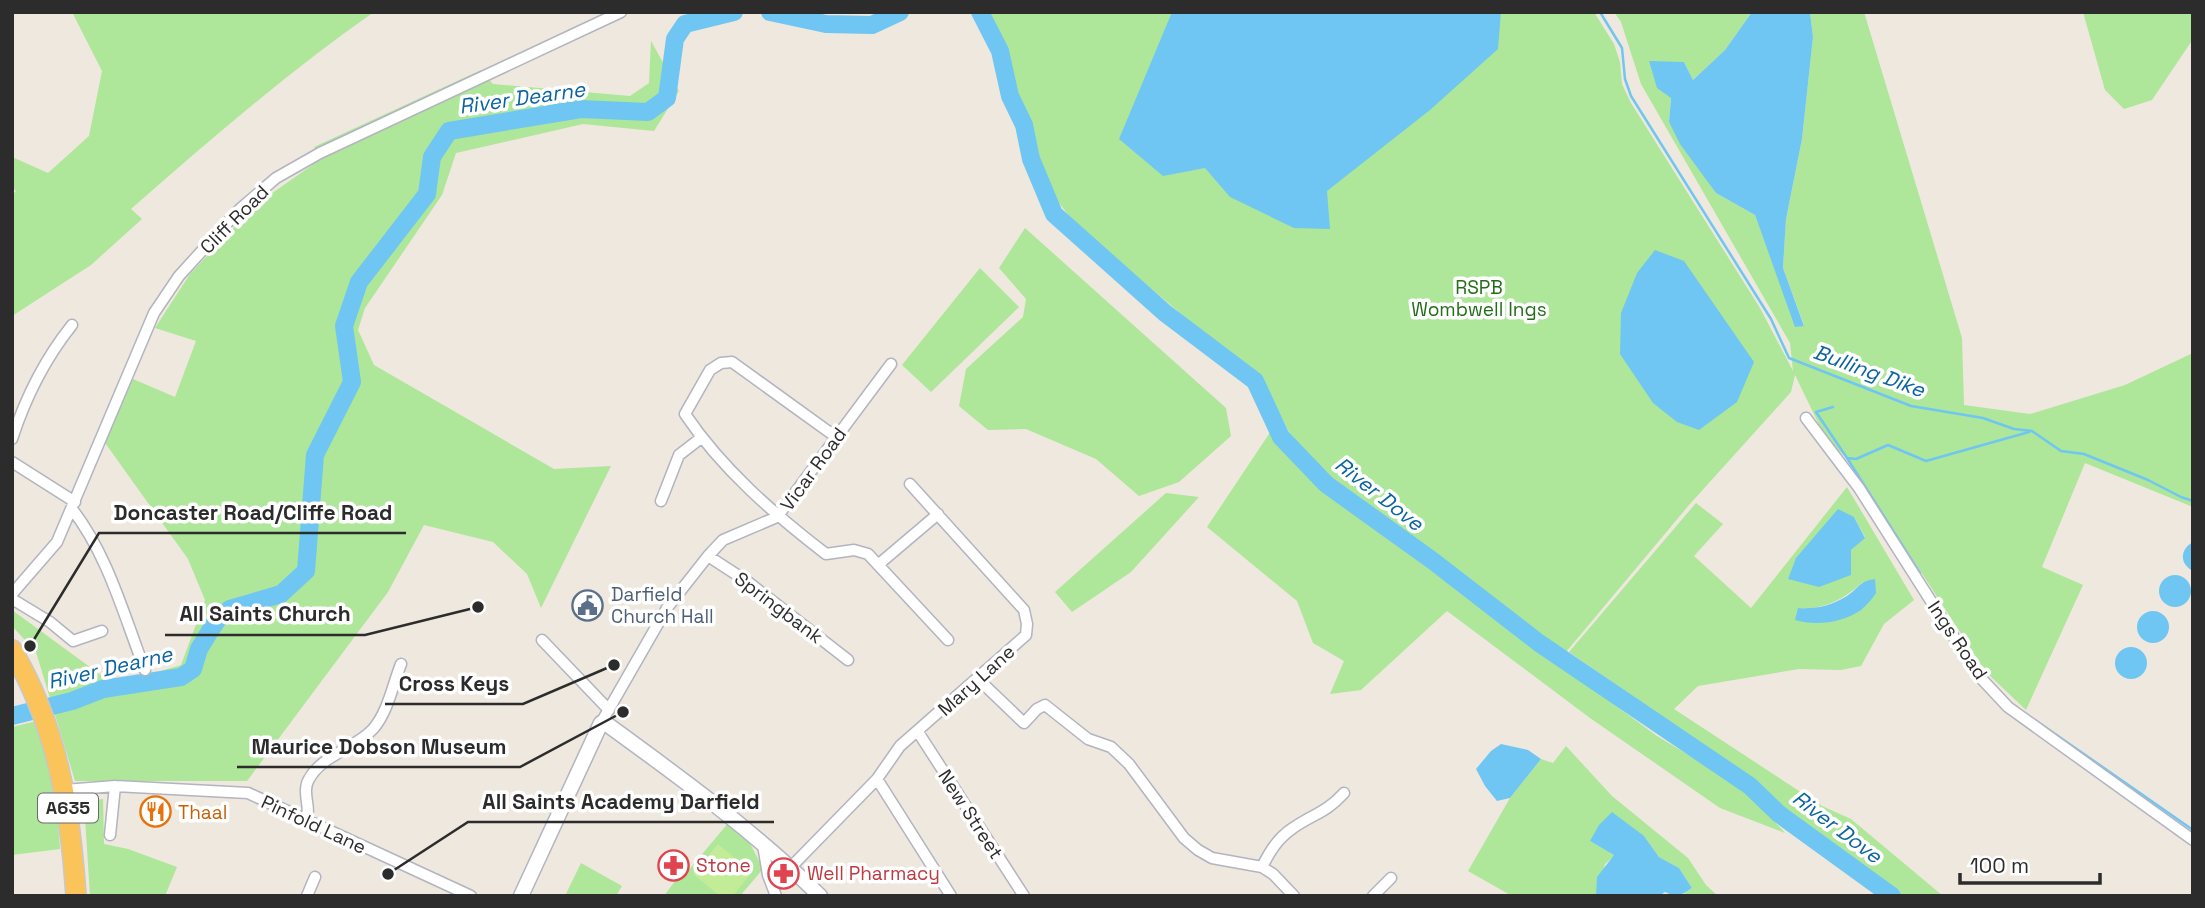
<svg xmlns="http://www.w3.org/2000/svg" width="2205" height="908" viewBox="0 0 2205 908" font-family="'Space Grotesk',sans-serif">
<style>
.green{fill:#aee69a;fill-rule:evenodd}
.pitch{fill:#c2ed96}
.water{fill:#70c6f2}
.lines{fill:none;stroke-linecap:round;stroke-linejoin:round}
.stream{stroke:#70c6f2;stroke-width:2.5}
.river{stroke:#70c6f2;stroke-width:18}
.minor-casing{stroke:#b2b4c0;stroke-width:13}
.tertiary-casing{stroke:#b2b4c0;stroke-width:17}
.trunk-casing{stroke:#c8c8c8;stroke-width:22}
.minor{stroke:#fff;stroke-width:10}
.tertiary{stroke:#fff;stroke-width:14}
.trunk{stroke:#fac45b;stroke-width:19}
.labels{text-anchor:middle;stroke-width:7;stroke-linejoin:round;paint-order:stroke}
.shield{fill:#fff;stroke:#6b6b6b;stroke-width:2}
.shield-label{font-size:18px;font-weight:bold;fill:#2c2c2c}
.street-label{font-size:19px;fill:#2c2c2c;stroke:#fff}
.park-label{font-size:19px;fill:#246d19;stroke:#fff}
.service-label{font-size:19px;fill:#4e5e75;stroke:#fff;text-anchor:start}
.food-label{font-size:19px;fill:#c56008;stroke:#fff;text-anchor:start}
.health-label{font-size:19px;fill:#be3a42;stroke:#fff;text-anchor:start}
.water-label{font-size:21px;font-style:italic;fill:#0a63a2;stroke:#fff}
.leader{fill:none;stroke:#2c2c2c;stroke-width:2.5}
.callout-dot{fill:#2c2c2c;stroke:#fff;stroke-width:2.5}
.callout-label{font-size:21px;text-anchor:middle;font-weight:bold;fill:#2c2c2c;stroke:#fff;stroke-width:7;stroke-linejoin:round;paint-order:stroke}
</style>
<rect width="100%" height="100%" fill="#eee8de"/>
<!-- green -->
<path class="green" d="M72 12H374C288 72 210 140 131 209L142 219 91 265 12 316V195L16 191 12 187V157L48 173 89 136 102 71Z
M986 12H1594L1614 44 1620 62 1622 84 1631 103 1760 308 1793 371 1790 343 1641 84 1621 22 1614 12H1752L1725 50 1693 80 1684 62H1649L1671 97 1669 122 1716 193 1755 215 1796 327 1804 325 1783 268 1786 219 1802 139 1813 37 1810 12H1864L1962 338 1964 405 2030 414 2125 385 2193 353V507L2085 463 2042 567 2083 585 2026 710 1986 672 1847 458 1826 439 1795 375 1791 392 1689 505 1566 652 1542 637 1316 466 1289 432 1260 376 1199 329 1078 227 1055 198 1041 168 1005 56Z
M2083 12H2193V39L2152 100 2124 109 2105 90Z
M651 41 679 91 654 131 583 124 456 153 442 195 365 308 358 330 374 365 554 469 611 466 541 608 527 574 493 542 424 525 388 592 247 781H75L36 652 12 626V610L109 681 141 677 181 665 205 600 188 559 103 440 133 379 175 397 196 341 155 328 190 274 254 206 325 156 314 147 481 70 493 84 630 96 649 83Z
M1025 228 1226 408 1231 436 1179 482 1139 496 1096 459 1026 429 988 430 959 406 966 369 1023 317 1026 299 999 268Z
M980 268 1019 307 931 392 902 365Z
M1271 431 1317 487 1657 736 1745 789 1785 833 1720 808 1590 718 1447 611 1361 690 1330 694 1344 661 1313 643 1297 601 1207 527Z
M1847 487 1914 600 1884 624 1861 666 1841 670 1799 669 1698 686 1674 709 1822 806 1851 819 1943 896H1903L1783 808 1752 779 1569 652 1696 503 1723 524 1694 556 1751 608ZM1854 517 1865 537 1851 550ZM1864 581 1834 621 1798 608C1825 610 1844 599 1864 581Z
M1166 493 1199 497 1131 572 1072 612 1055 592Z
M37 721 56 792 60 849 12 855V727Z
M1566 746 1612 796 1688 858 1706 885 1718 896H1681L1692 888 1679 868 1659 857 1644 836 1590 841 1615 855 1605 864 1596 896H1512L1468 871 1510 798 1541 759 1553 763Z
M103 799 104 844 128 849 177 867 165 896H90L84 802Z
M730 821 749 841 763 869 740 896H664L683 870 687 872Z
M581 863 622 886 616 896H565Z"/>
<!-- pitch -->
<path class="pitch" d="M718 844 752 872 733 896H720L693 874Z"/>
<!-- water -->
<path class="water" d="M1172 12H1501L1498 49 1430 110 1327 191 1330 229 1294 228 1230 197 1205 168 1163 176 1119 139Z
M1752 12H1810L1813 37 1802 139 1786 219 1783 268 1804 326 1795 327 1755 215 1716 193 1680 144 1669 122 1671 98 1657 88 1649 61 1684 62 1693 80 1725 50Z
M1655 250 1684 261 1754 362 1737 402 1699 430 1677 422 1653 403 1620 354 1621 313 1637 273Z
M1838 509 1854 517 1865 538 1851 550V575L1819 587 1788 579 1796 558Z
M2193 542V571C2179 564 2180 549 2193 542Z
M2159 591a16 16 0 1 1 32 0a16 16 0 1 1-32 0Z
M1875 579 1876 593C1872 599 1866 606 1861 610 1842 623 1816 626 1795 620L1798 608C1816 609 1831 606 1847 596 1859 588 1859 581 1875 579Z
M2137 627a16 16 0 1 1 32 0a16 16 0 1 1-32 0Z
M2115 663a16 16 0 1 1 32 0a16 16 0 1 1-32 0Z
M1501 744 1528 750 1541 759 1510 798 1497 801 1485 786 1476 769 1491 751Z
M1612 812 1644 836 1659 857 1679 868 1692 888C1682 895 1677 898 1665 892L1659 896H1596L1597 877 1614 855 1590 841 1599 825Z"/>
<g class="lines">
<!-- stream -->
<path class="stream" d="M1600 12 1622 48 1625 79 1631 96 1771 319 1789 358 1911 406 1983 418 2014 429 2032 431 2061 451 2084 454 2148 480 2181 497 2193 501
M1833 407 1816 412 1847 458 1856 459 1888 445 1926 461 2029 432
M1847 458 1920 573
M2035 720 2193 830"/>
<!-- river -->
<path class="river" d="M770 12 826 24 872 25 900 12
M980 12 1000 51 1010 96 1024 125 1031 159 1054 214 1165 313 1255 381 1281 437 1326 484 1433 561 1539 643 1750 786 1779 814 1892 896
M12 716 72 701 103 689 181 677 193 669 199 649 210 631 218 619 230 609 281 594 306 571 315 455 352 382 344 326 359 282 427 194 432 157 449 131 581 109 648 112 667 98 675 39 685 24 734 12"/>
<defs>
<path id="minor" d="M1806 418 1859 488 1978 675 2008 707 2193 840
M836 437 732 362 721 363 710 370 685 414C722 469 774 514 826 554L854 550 868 554 948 640
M12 439C26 396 44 360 72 325
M12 462 75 502
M661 501 679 455 701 438
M72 509C108 555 124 616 145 670
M708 556 748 582 848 660
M879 564 938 514
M12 594 57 542 154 313 179 276 240 209 276 178 320 153 621 12
M12 599 50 622 73 641 102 631
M542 640 609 710
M977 678 1024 723 1037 709 1045 705 1088 739 1111 747 1129 764 1184 838 1198 850 1212 858 1262 867 1273 874 1294 896
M601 723 667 608 708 556 723 540 777 517 891 364
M918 732 1024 896
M877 779 951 896
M65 790 115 786 248 793 471 896
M306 821C312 807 301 793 309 779 322 755 356 748 373 729 388 712 393 684 401 664
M110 835 115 786
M763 845 768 875 776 896
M791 867 877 779 900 746 1026 635 1027 624 1024 610 910 484
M1262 867C1270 851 1278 838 1293 828 1313 814 1326 813 1344 793
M307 896 315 877
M1373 896 1391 878"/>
<path id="tertiary" d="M521 896 601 723 608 725C681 778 755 832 820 896"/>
<path id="trunk" d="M12 650C58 729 70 807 76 896"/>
</defs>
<!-- minor casing -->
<use href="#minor" class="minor-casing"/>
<!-- tertiary casing -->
<use href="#tertiary" class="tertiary-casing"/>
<!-- trunk casing -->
<use href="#trunk" class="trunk-casing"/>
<!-- minor -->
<use href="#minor" class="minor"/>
<!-- tertiary -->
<use href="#tertiary" class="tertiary"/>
<!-- trunk -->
<use href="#trunk" class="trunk"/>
</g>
<!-- icons -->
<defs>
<symbol id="civic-ring" viewBox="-11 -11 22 22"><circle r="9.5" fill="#fff" stroke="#5c6f8a" stroke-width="1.5"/><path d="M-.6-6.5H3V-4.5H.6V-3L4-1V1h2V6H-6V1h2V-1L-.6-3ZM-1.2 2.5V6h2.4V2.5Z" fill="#5c6f8a"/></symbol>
<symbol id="restaurant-ring" viewBox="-11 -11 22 22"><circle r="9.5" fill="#fff" stroke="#e8710a" stroke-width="1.5"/><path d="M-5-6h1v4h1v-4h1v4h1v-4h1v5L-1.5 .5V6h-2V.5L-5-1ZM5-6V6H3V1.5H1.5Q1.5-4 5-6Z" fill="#e8710a"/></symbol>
<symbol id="pharmacy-ring" viewBox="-11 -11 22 22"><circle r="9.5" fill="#fff" stroke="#e0444e" stroke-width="1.5"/><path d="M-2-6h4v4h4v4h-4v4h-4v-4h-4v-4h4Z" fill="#e0444e"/></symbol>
</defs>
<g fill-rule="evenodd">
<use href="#civic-ring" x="570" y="588" width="35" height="35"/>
<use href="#restaurant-ring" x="138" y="794" width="35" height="35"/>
<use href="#pharmacy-ring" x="656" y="848" width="35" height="35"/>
<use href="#pharmacy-ring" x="766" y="856" width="35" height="35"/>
</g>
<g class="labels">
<!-- shield labels -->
<rect class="shield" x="38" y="793.5" width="60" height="29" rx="5"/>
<g class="shield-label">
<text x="68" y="814">A635</text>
</g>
<!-- street labels -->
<g class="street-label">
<text transform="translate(234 219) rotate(-45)" y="7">Cliff Road</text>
<text transform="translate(813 469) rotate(-54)" y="7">Vicar Road</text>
<text transform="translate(779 607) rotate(37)" y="7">Springbank</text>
<text transform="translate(1958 640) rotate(56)" y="7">Ings Road</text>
<text transform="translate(976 680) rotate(-42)" y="7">Mary Lane</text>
<text transform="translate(971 814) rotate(57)" y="7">New Street</text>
<text transform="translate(314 824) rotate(25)" y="7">Pinfold Lane</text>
</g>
<!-- park labels -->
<g class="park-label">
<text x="1479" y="294">RSPB<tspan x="1479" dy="22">Wombwell Ings</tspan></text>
</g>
<!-- service labels -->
<g class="service-label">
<text x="611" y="601">Darfield<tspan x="611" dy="22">Church Hall</tspan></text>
</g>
<!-- food labels -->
<g class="food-label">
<text x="178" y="819">Thaal</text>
</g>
<!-- health labels -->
<g class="health-label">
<text x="696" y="872">Stone</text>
<text x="807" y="880">Well Pharmacy</text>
</g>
<!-- water labels -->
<g class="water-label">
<text transform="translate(522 98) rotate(-8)" y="7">River Dearne</text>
<text transform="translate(1869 371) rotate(20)" y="7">Bulling Dike</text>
<text transform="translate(1379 494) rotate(38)" y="7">River Dove</text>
<text transform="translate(110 668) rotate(-13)" y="7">River Dearne</text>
<text transform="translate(1837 827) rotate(37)" y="7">River Dove</text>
</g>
</g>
<!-- callouts -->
<path class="leader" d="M30 646L99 533H406M478 607L365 635H165M614 665L523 704H385M623 712L520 767H237M388 874L468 822H774"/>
<g class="callout-dot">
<circle cx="30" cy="646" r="7"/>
<circle cx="478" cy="607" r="7"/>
<circle cx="614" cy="665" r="7"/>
<circle cx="623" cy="712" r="7"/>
<circle cx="388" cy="874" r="7"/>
</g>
<g class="callout-label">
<text x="253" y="520">Doncaster Road/Cliffe Road</text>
<text x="265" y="621">All Saints Church</text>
<text x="454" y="691">Cross Keys</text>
<text x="379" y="754">Maurice Dobson Museum</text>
<text x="621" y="809">All Saints Academy Darfield</text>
</g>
<!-- border -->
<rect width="2205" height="908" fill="none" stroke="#2c2c2c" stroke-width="28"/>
<!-- scale -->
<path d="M1960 873v10h140v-10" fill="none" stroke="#2c2c2c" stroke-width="3.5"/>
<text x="1970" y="873" font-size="21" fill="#2c2c2c" stroke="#ffffff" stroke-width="5" paint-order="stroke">100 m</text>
</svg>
